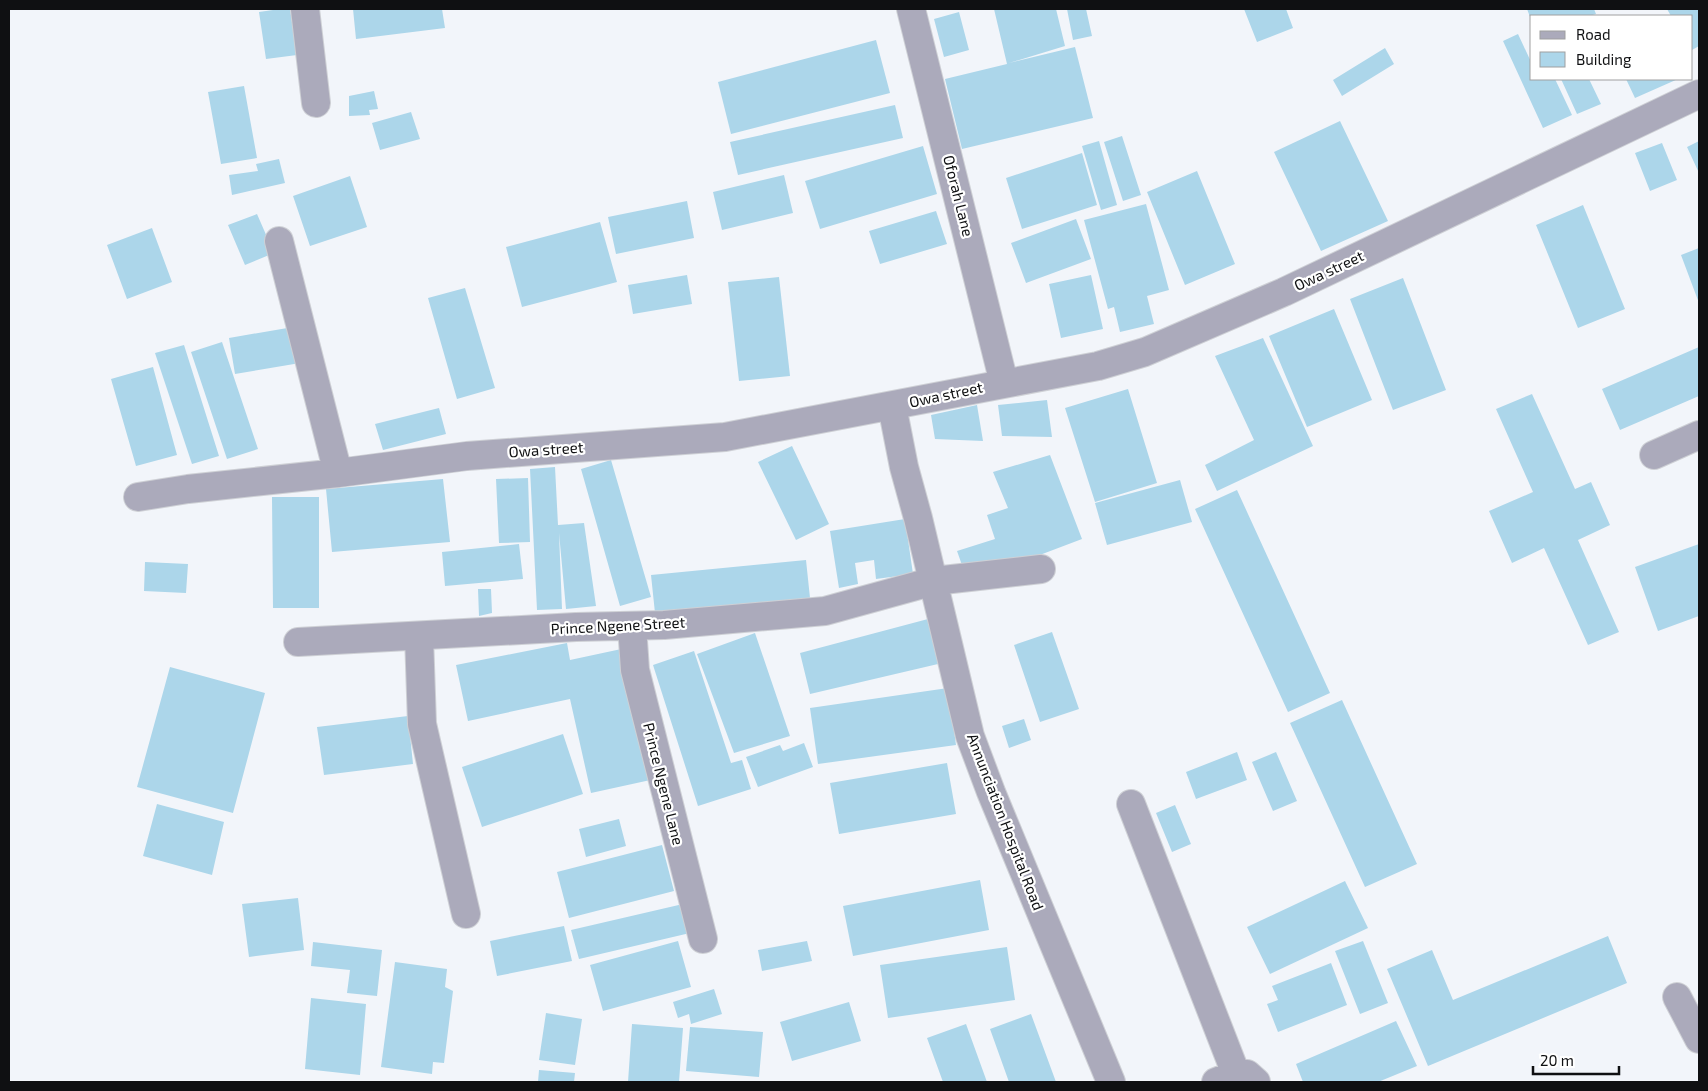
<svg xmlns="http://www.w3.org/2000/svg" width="1708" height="1091" viewBox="0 0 1708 1091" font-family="'Exo 2',sans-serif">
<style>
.building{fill:#acd6ea}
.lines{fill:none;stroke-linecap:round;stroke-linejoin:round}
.minor-casing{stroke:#ced0d5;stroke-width:30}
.minor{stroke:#abaabb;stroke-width:28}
.labels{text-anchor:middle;stroke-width:4.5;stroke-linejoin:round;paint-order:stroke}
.street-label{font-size:15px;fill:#0f1012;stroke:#fff}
</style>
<rect width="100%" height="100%" fill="#f2f5fa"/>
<!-- building -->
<path class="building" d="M280 9H290L297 55 266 59 259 12Z
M353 9H442L445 28 356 39Z
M994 9H1056L1065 46 1009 63 1075 47 1093 118 962 149 945 79 1007 64Z
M1067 9H1086L1092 36 1073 40Z
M1244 9H1286L1293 28 1257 42Z
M1527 9H1594L1596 14 1589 16H1532V22Z
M1667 9H1699V46L1692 50V16H1671Z
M959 12 969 50 944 57 934 19Z
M1518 34 1532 64V79H1555L1572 115 1543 128 1503 41Z
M876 40 890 93 731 134 718 82Z
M1385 48 1394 64 1342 96 1333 80Z
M1561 79H1589L1601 104 1577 114Z
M1626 79H1678L1635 98Z
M244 86 257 158 221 164 208 92Z
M374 91 378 109 369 110 370 115 349 116V96Z
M895 105 903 138 738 175 730 142Z
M411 112 420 139 380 150 372 123Z
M1340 121 1388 221 1321 251 1274 152Z
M1122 136 1141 195 1123 201 1104 142Z
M1099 141 1117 205 1101 210 1082 146Z
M1699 141V173L1687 147Z
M1662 143 1677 180 1650 191 1635 153Z
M923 146 937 194 820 229 805 181Z
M1082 153 1097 205 1022 229 1006 178Z
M279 159 285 183 232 195 229 175 258 171 256 164Z
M1197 171 1235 264 1185 285 1147 192Z
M784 175 793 213 722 230 713 192Z
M350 176 367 227 310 246 293 196Z
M687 201 694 238 616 254 608 217Z
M1146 204 1169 290 1147 296 1154 324 1120 332 1114 307 1108 309 1084 220Z
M1583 205 1625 309 1578 328 1536 225Z
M936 211 947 244 880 264 869 231Z
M257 214 274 253 245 265 228 225Z
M1076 219 1091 259 1026 283 1011 243Z
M600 222 617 282 522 307 506 247Z
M152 228 172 282 127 299 107 245Z
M1699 248V303L1681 255Z
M687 275 692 304 633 314 628 285Z
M1091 275 1103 329 1061 338 1049 284Z
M779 277 790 376 739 381 728 282Z
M1403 278 1446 390 1393 410 1350 299Z
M465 288 495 388 457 399 428 298Z
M1334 309 1372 400 1307 427 1269 336Z
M299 326 306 362 235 374 229 338Z
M1263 338 1313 446 1217 491 1205 465 1254 440 1215 356Z
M222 342 258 449 227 459 191 352Z
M184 345 219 456 192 464 155 353Z
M1699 347V396L1620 430 1602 389Z
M153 367 177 455 136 466 111 379Z
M1128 389 1157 483 1095 502 1065 408Z
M1532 394 1575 489 1591 482 1610 525 1578 540 1619 632 1588 645 1544 548 1512 563 1489 511 1533 492 1496 409Z
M1047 400 1052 437 1002 436 998 405Z
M977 405 983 441 935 439 931 415Z
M439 408 446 434 383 450 375 424Z
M792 446 829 524 796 540 758 462Z
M1050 455 1082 539 968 582 957 551 995 539 987 515 1008 508 993 472Z
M611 460 651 597 620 606 581 469Z
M555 467 558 525 584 523 596 606 566 609 559 533 562 609 537 610 530 469Z
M528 478 530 542 499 543 496 479Z
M443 479 450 542 332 552 326 489Z
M1180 480 1192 522 1107 545 1095 503Z
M1237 490 1330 693 1288 712 1195 509Z
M272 497H319V608H273Z
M905 519 913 574 876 579 874 560 855 563 858 584 839 588 830 531Z
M519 544 523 579 445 586 442 552Z
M1699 544V616L1658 631 1635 567Z
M806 560 810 598 655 613 651 575Z
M145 562 188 564 186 593 144 591Z
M478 589H491L492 613 479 616Z
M928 619 938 664 810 694 800 653Z
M1052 632 1079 709 1040 722 1014 645Z
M755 633 790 736 734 753 697 654Z
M567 643 570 660 626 648 655 779 591 793 570 699 468 721 456 665Z
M694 651 731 763 742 760 751 789 698 806 653 665Z
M170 667 265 693 233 813 137 787Z
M948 688 956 745 818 764 810 708Z
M1342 700 1417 864 1365 887 1290 723Z
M408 716 413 764 324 775 317 727Z
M1024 719 1031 740 1009 748 1002 726Z
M563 734 583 794 482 827 462 767Z
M804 743 813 767 758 787 746 757 780 745 783 751Z
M1237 752 1247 780 1196 799 1186 772Z
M1276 752 1297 801 1273 811 1252 762Z
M947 763 956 814 839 834 830 783Z
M157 804 224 822 212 875 143 856Z
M1175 805 1191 844 1172 852 1156 813Z
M619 819 626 846 586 857 579 829Z
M662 845 674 891 569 918 557 872Z
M980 880 989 930 853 956 843 906Z
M1345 881 1368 928 1270 974 1247 927Z
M298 898 304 950 249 957 242 904Z
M683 904 690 933 579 959 571 930Z
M564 926 572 961 497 976 490 941Z
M1608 936 1627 983 1428 1066 1387 969 1432 950 1453 1000Z
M678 941 691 987 603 1011 590 965Z
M807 941 812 961 762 971 758 950Z
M1363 941 1388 1003 1360 1014 1335 951Z
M313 942 382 950 377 996 347 993 350 970 311 966Z
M1007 947 1015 1000 888 1018 880 965Z
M395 962 447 969 445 987 453 991 444 1063 433 1062 432 1074 381 1067Z
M1331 963 1347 1005 1278 1032 1267 1004 1278 1000 1272 986Z
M714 989 722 1014 691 1024 689 1014 678 1018 673 1002Z
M311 998 366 1004 360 1075 305 1069Z
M849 1002 861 1041 792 1061 780 1022Z
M546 1013 582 1019 575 1065 539 1060Z
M1031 1014 1056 1082H1009L990 1029Z
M1396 1021 1417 1066 1378 1082H1303L1296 1064Z
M632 1024 683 1028 679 1082H628Z
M966 1024 987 1082H943L927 1038Z
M690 1027 763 1032 759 1077 686 1071Z
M539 1070 575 1073 574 1082H538Z"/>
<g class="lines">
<defs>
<path id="minor" d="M305 9 316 103
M911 9 1004 383
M279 241 338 473
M892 406 904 467 918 518 970 736 991 792 1111 1082
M1654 455 1699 435
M138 497 188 489 338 473 467 456 725 437 1098 366 1145 352 1284 292 1699 94
M632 626 635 670 703 939
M419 636 422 724 466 914
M298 642 576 627 664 625 825 611 934 581 1041 569
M1131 804 1236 1074
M1677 997 1699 1039
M1216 1082 1236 1074H1247L1256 1082"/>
</defs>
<!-- minor casing -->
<use href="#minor" class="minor-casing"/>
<!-- minor -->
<use href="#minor" class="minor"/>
</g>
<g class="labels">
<!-- street labels -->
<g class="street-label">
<text transform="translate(958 196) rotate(76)" y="5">Oforah Lane</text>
<text transform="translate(1329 271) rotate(-25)" y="5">Owa street</text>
<text transform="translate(946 395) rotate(-12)" y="5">Owa street</text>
<text transform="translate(546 450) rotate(-4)" y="5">Owa street</text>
<text transform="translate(618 626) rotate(-3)" y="5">Prince Ngene Street</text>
<text transform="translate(663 784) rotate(76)" y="5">Prince Ngene Lane</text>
<text transform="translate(1005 822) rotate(69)" y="5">Annunciation Hospital Road</text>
</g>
</g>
<!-- border -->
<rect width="1708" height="1091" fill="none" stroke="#0f1012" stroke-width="20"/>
<!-- legend -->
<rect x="1530" y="15" width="162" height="65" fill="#ffffff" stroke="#9f9fa0"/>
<rect x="1540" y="31" width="25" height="8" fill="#abaabb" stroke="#9f9fa0"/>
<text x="1576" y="40" font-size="15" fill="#0f1012">Road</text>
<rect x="1540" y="52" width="25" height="15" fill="#acd6ea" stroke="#9f9fa0"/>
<text x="1576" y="65" font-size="15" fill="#0f1012">Building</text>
<!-- scale -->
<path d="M1533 1066v8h86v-8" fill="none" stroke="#0f1012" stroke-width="2.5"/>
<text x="1540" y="1066" font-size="15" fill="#0f1012" stroke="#ffffff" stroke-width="4" paint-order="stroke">20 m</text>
</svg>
